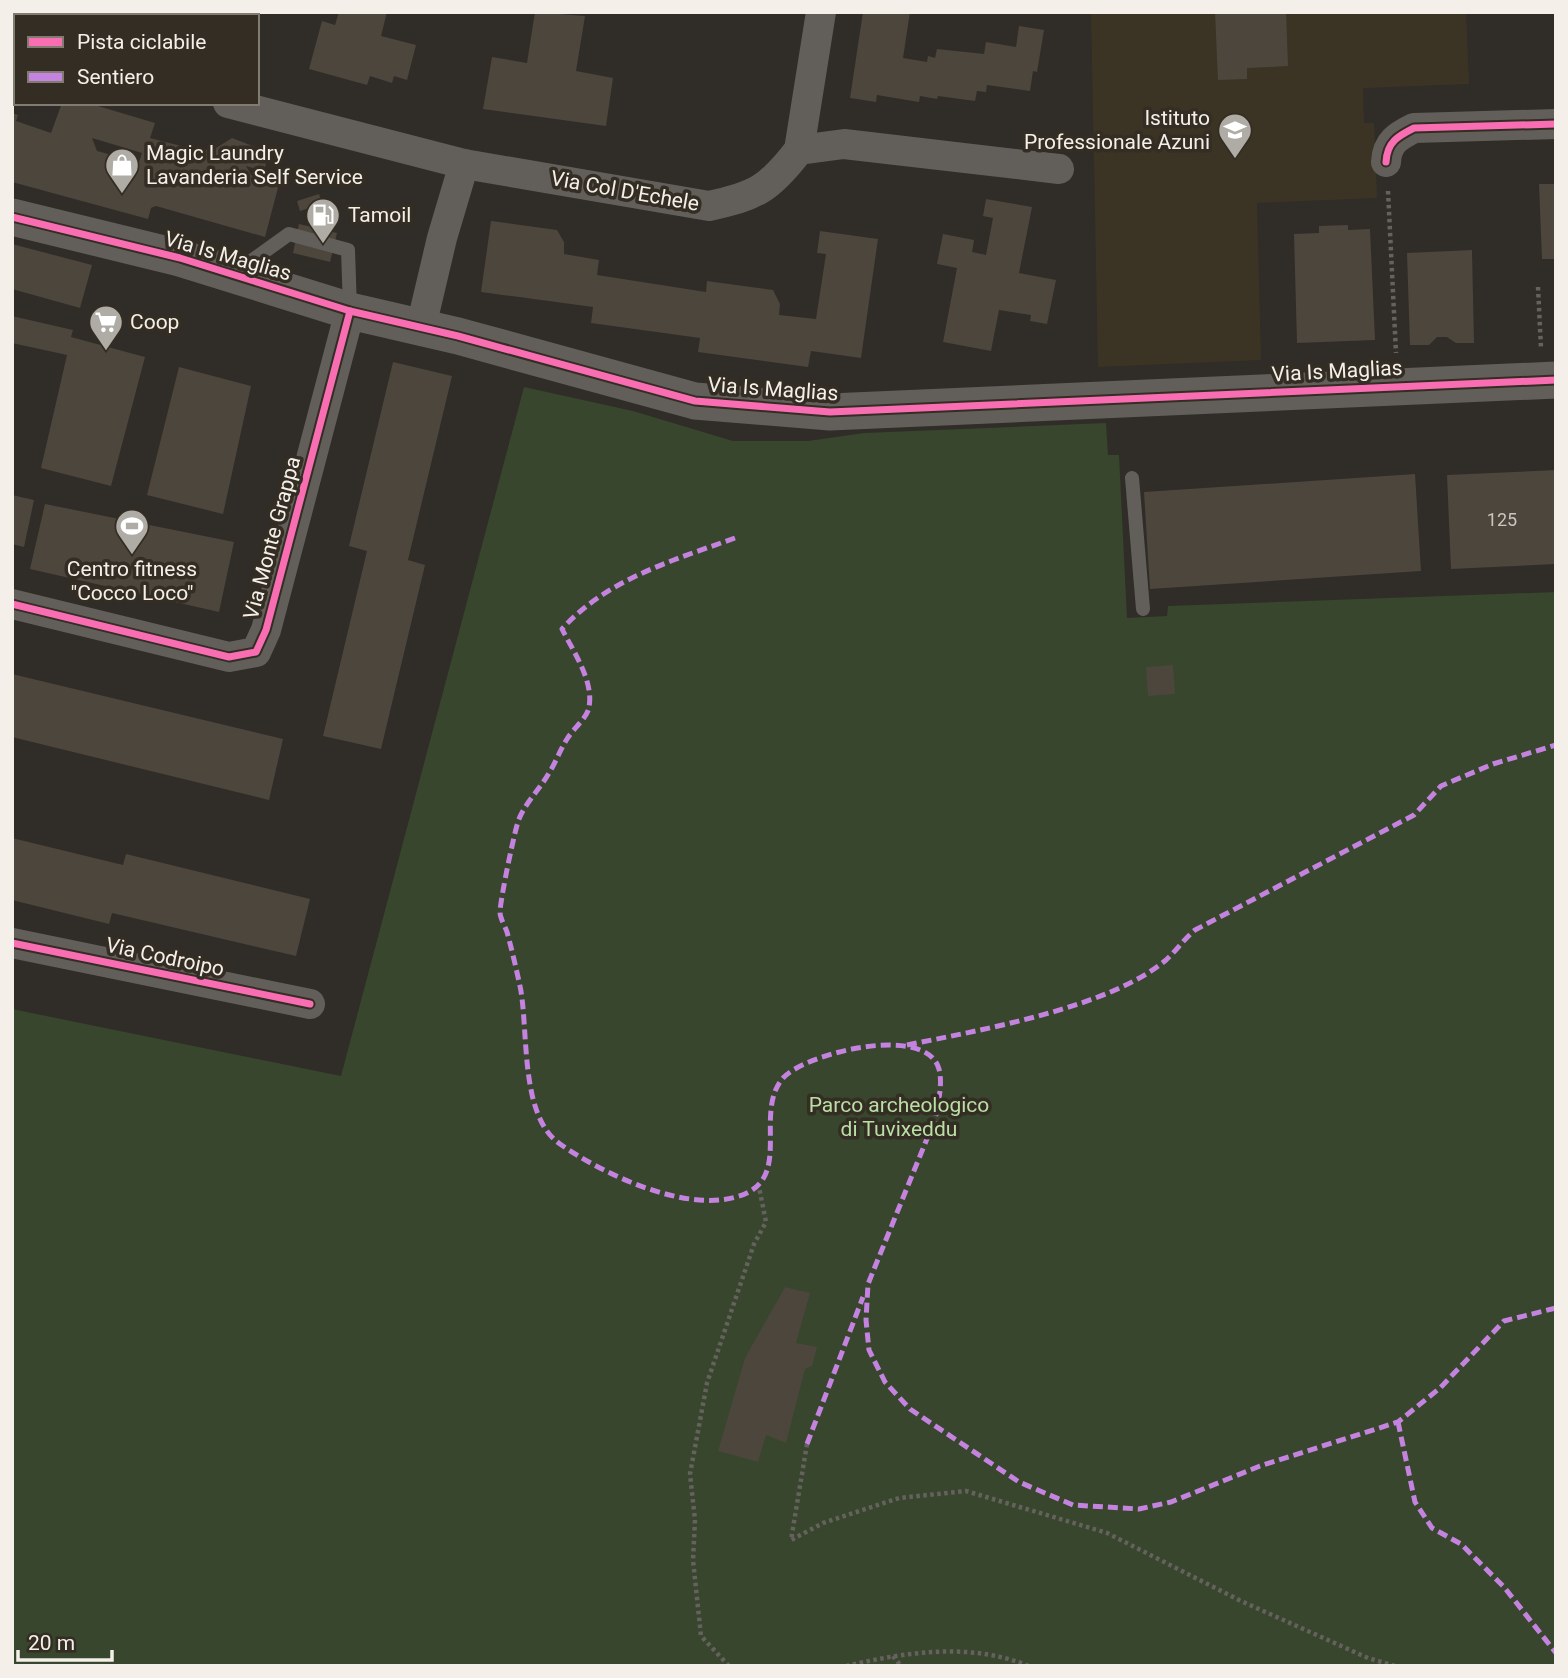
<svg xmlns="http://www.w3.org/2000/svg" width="1568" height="1678" font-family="Roboto,sans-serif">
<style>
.education{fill:#3b3424}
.green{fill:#37462d}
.building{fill:#4c463d;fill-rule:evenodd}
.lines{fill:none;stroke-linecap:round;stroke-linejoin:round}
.path{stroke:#65625d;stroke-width:4.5;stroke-dasharray:3.5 3.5;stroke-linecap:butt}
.service{stroke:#625f5a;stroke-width:14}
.minor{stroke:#625f5a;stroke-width:30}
.tertiary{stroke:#625f5a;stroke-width:37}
.quiet{stroke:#c483df;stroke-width:5;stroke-dasharray:10 5;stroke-linecap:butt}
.cycleway-casing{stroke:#342d23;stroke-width:11}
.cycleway{stroke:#f96db3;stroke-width:7}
.labels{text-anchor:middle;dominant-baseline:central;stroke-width:7;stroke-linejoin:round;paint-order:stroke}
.number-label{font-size:18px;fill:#cac6be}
.poi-label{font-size:21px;fill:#f4f0e9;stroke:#342d23;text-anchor:start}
.street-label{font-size:21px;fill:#f4f0e9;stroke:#342d23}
.park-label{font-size:21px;fill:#badfa5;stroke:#342d23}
</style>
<rect width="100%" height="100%" fill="#302c27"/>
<path class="education" d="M1091 12H1466L1469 84 1363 88 1364 123H1374L1377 198 1257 203 1261 360 1098 367Z"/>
<path class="green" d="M524 387 633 411 733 441H808L864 433 1106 423 1108 455H1119L1127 618 1167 616 1168 606 1556 592V1666H12V1009L341 1076Z"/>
<g class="building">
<path d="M109 12H162L161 16H108Z"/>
<path d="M339 12H387L381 36 416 45 407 80 394 76 392 83 370 76 367 85 309 69 322 21 335 25Z"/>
<path d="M535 12 585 16 576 71 613 78 606 126 483 109 492 57 527 63Z"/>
<path d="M863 12H910L903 58 927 62 928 56 935 58 937 49 984 54 986 42 1016 47 1019 26 1044 30 1037 72 1033 71 1030 91 987 85 986 92 977 91 975 101 938 96 937 99 920 96 919 102 877 95 876 102 850 98Z"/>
<path d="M1215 12H1286L1288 66 1247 68V79L1218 80Z"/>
<path d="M62 103H88L155 123 150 138 193 149 213 150 232 138 258 148 266 164 264 171 246 166 251 175 279 184 265 237 156 206 151 208 148 219 12 182V113L18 115 16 121 51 133ZM92 138 142 153 139 162 97 151Z"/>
<path d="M1539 184H1556V259H1542Z"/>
<path d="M319 194 322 204 300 211 297 201Z"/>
<path d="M986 199 1032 207 1019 273 1056 280 1047 324 1030 321 1031 315 999 310 991 351 943 342 957 268 937 264 943 234 974 240 972 252 986 255 993 218 983 216Z"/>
<path d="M491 221 557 230 564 242V254L599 260 597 275 706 292 707 281 773 290 780 304 779 315 816 319 826 254 817 253 820 231 878 239 861 358 811 351 808 367 698 352 700 338 591 323 593 307 481 292Z"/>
<path d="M299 224 337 233 330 262 293 253Z"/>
<path d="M1348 225V230L1370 229 1375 340 1297 343 1294 234 1319 233V226Z"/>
<path d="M12 244 92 265 80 308 12 289Z"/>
<path d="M1472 250 1474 343H1456L1447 337H1437L1429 345H1410L1407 253Z"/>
<path d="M12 316 73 330 71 337 145 357 111 486 41 468 67 355 12 343Z"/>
<path d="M393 362 452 376 408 560 425 565 381 749 323 736 367 551 349 546Z"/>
<path d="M179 367 251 386 223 514 147 495Z"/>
<path d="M1556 470V564L1451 569 1447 475Z"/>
<path d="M1415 474 1421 571 1150 589 1144 492Z"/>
<path d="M12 495 34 500 24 547 12 544Z"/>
<path d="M45 504 234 542 219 612 30 569Z"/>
<path d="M1173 665 1175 694 1148 696 1146 667Z"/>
<path d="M12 674 283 739 269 800 12 737Z"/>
<path d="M12 838 123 865 126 854 310 899 296 956 112 913 109 924 12 900Z"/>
<path d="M785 1287 810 1293 796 1343 817 1347 812 1366 805 1369 786 1443 766 1435 758 1462 718 1451 745 1358Z"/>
</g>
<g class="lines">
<g class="path">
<path d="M1388 191 1396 353"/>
<path d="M1538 287 1541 348"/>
<path d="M807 1444 791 1540 823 1523 899 1498 966 1491 1107 1533 1241 1601 1368 1658 1395 1666"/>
<path d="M893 1656 901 1666"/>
<path d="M729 1666 701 1636 693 1560 695 1520 690 1474 707 1383 754 1244 766 1222 759 1187"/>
<path d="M846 1666C906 1652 970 1642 1029 1666"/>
</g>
<g class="service">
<path d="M236 272 289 234 348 250 350 309"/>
<path d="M1132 478 1143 609"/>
</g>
<g class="minor">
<path d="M241 16 242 12"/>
<path d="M228 103 464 164 709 206C756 196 769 189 799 150L844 144 1059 169"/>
<path d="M799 150 821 12"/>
<path d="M1386 162C1387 142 1398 136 1414 128L1556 124"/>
<path d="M421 327 442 238 464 164"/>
<path d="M12 604 229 657 256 652 266 630 350 311"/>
<path d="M12 943 310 1004"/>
</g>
<path class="tertiary" d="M12 217 180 258 350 311 458 336 695 401 830 412 1556 380"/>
<g class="quiet">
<path d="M735 538C674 560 607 579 562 629 573 651 594 681 589 707 588 717 573 729 567 739 560 750 556 762 549 773 540 789 526 802 519 819 515 828 500 901 500 912 500 918 505 926 507 932 512 950 516 968 520 986 529 1029 519 1116 560 1144 603 1174 683 1212 736 1197 796 1181 752 1114 783 1078 806 1053 926 1023 939 1069 943 1084 938 1104 935 1119L868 1284 866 1320 869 1350 885 1382 910 1409 1019 1482 1073 1505 1139 1509 1171 1502 1260 1466 1398 1422 1440 1388 1504 1321 1556 1308"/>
<path d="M907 1045C980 1030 1109 1008 1166 960 1176 951 1184 939 1195 930L1414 815 1441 786 1493 764 1556 745"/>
<path d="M1398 1422 1415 1502 1432 1528 1461 1544 1504 1587 1556 1653"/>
<path d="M807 1444 863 1297"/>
</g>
<g class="cycleway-casing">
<g id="cycleway">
<path d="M1386 162C1387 142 1398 136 1414 128L1556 124"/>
<path d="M12 217 180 258 350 311 458 336 695 401 830 412 1556 380"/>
<path d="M12 604 229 657 256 652 266 630 350 311"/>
<path d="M12 943 310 1004"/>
</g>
</g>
<use href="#cycleway" class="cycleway"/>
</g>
<defs>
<g id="school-pin" transform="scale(1.75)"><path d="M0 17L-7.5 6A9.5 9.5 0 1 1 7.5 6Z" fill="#afaba5" stroke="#342d23"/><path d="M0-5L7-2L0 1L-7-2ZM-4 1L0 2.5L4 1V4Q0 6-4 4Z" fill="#fff"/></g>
<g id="shop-pin" transform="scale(1.75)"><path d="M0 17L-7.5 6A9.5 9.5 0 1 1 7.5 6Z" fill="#afaba5" stroke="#342d23"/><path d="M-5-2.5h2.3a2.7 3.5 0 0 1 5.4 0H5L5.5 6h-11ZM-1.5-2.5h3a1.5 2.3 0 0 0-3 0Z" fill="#fff"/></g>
<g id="fuel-pin" transform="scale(1.75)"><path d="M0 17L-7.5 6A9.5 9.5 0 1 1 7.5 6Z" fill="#afaba5" stroke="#342d23"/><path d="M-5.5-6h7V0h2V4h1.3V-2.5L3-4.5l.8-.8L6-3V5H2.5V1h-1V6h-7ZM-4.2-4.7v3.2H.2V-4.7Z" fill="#fff"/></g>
<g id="supermarket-pin" transform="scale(1.75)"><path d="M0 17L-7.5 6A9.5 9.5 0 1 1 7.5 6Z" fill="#afaba5" stroke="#342d23"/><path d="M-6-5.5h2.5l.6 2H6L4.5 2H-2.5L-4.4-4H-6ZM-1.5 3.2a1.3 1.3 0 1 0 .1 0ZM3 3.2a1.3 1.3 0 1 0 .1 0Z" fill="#fff"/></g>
<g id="stadium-pin" transform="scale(1.75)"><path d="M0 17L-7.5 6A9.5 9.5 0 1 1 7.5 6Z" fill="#afaba5" stroke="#342d23"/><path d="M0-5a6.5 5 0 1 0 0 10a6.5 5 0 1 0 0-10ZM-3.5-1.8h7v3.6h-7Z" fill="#fff"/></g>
</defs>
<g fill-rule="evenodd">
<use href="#school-pin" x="1235" y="130"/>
<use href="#shop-pin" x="122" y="165"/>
<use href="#fuel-pin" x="323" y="215"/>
<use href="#supermarket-pin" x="106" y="322"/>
<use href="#stadium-pin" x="132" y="526"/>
</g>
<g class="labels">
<g class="number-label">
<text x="1502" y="519">125</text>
</g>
<g class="poi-label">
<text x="1210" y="118" text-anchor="end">Istituto<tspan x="1210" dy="24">Professionale Azuni</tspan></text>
<text x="146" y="153">Magic Laundry<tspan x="146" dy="24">Lavanderia Self Service</tspan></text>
<text x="348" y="215">Tamoil</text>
<text x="130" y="322">Coop</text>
<text x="132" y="569" text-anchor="middle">Centro fitness<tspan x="132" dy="24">"Cocco Loco"</tspan></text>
</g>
<g class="street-label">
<text transform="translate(625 191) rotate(10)">Via Col D'Echele</text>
<text transform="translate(228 256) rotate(16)">Via Is Maglias</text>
<text transform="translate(1337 371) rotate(-3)">Via Is Maglias</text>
<text transform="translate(773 389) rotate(4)">Via Is Maglias</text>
<text transform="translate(272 538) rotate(-75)">Via Monte Grappa</text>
<text transform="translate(165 957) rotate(12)">Via Codroipo</text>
</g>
<g class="park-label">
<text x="899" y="1105">Parco archeologico<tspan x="899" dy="24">di Tuvixeddu</tspan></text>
</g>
</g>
<rect width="1568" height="1678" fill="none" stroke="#f4f0e9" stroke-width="28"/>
<rect x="14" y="14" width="245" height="91" fill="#342d23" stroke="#817b72" stroke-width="2"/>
<rect x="28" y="37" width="35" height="10" fill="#f96db3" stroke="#817b72" stroke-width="2"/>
<text x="77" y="49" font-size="21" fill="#f4f0e9">Pista ciclabile</text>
<rect x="28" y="72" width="35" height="10" fill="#c483df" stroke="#817b72" stroke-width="2"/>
<text x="77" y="84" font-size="21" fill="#f4f0e9">Sentiero</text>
<path d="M18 1650v10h94v-10" fill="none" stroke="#f4f0e9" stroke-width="3.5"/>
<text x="28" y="1650" font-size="21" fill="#f4f0e9" stroke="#342d23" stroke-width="5" paint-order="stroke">20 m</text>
</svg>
